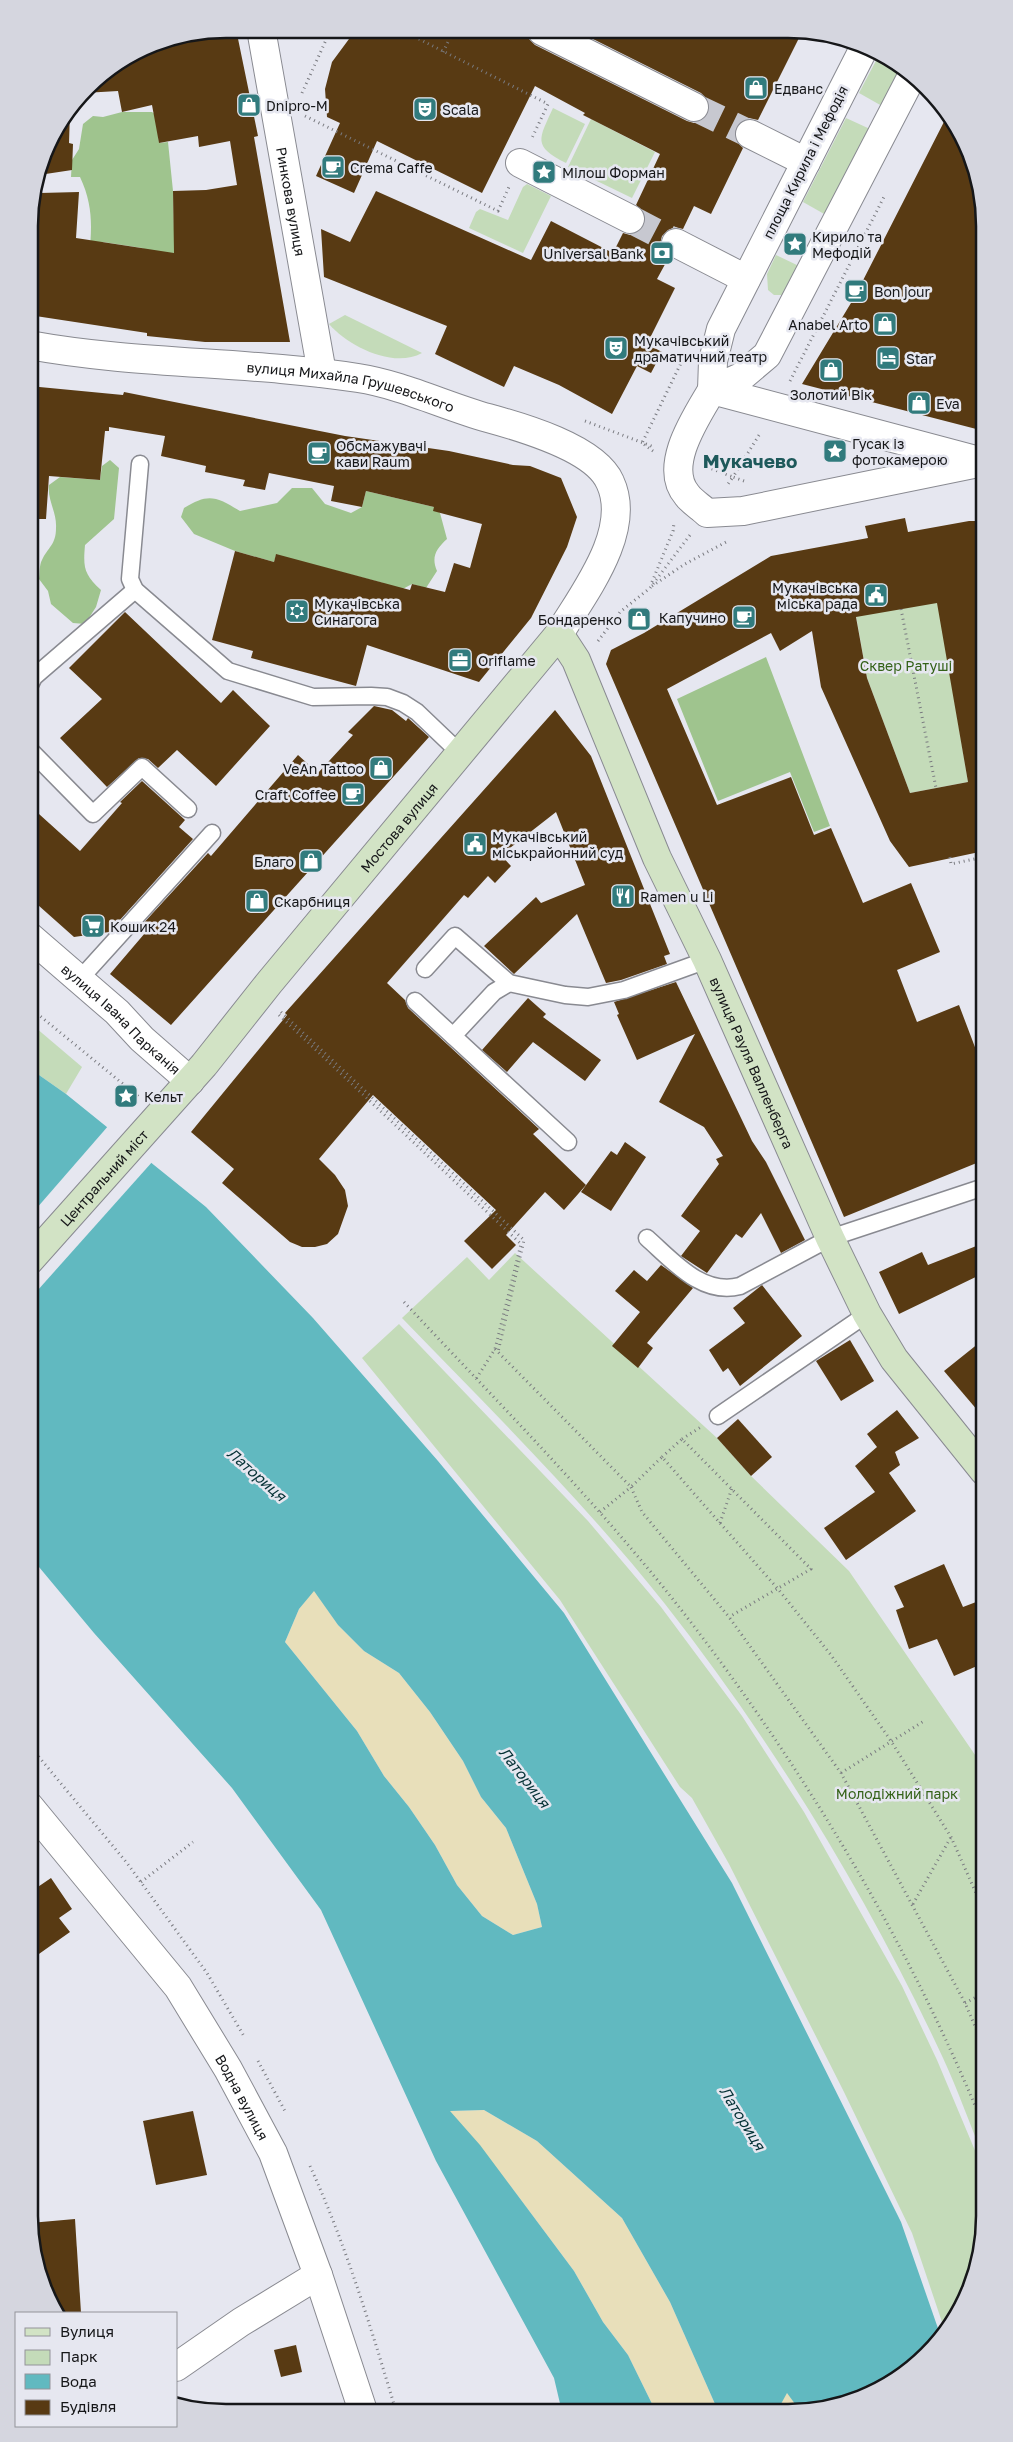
<svg xmlns="http://www.w3.org/2000/svg" width="1013" height="2442" font-family="'Golos Text',sans-serif">
<style>
.green{fill:#c4dbb9}
.forest{fill:#9fc48e}
.sand{fill:#e8dfba}
.water{fill:#61b9c0;fill-rule:evenodd}
.pier{fill:#e6e7f0}
.building{fill:#583a13;fill-rule:evenodd}
.lines{fill:none;stroke-linecap:round;stroke-linejoin:round}
.street-tunnel{stroke:#c7c8d0;stroke-width:28;stroke-dasharray:28 14;stroke-linecap:butt}
.lane-casing{stroke:#898a91;stroke-width:19}
.street-casing{stroke:#898a91;stroke-width:30}
.secondary-casing{stroke:#898a91;stroke-width:30}
.path{stroke:#7a7b80;stroke-width:3;stroke-dasharray:1 4;stroke-linecap:butt}
.lane{stroke:#fff;stroke-width:16}
.street{stroke:#fff;stroke-width:28}
.secondary{stroke:#d2e3c5;stroke-width:28}
.labels{text-anchor:middle;dominant-baseline:central;stroke-width:5;stroke-linejoin:round;paint-order:stroke}
.poi-label{font-size:14px;fill:#161719;stroke:#e6e7f0;text-anchor:start}
.street-label{font-size:14px;fill:#161719;stroke:#e6e7f0}
.park-label{font-size:14px;fill:#346218;stroke:#e6e7f0}
.water-label{font-size:15px;font-style:italic;fill:#043135;stroke:#e6e7f0}
.district-label{font-size:19px;font-weight:bold;fill:#1e595b;stroke:#e6e7f0}
.rim{fill:none;stroke:#161719;stroke-width:2.5}
</style>
<rect width="100%" height="100%" fill="#e6e7f0"/>
<g class="green">
<path d="M880 53 901 68 882 106 859 93Z"/>
<path d="M553 108 585 124 566 163C532 146 539 139 553 108Z"/>
<path d="M846 118 870 129 826 215 803 202Z"/>
<path d="M591 119 655 152 632 198 568 167Z"/>
<path d="M527 184 551 196 523 253 469 228 476 212 480 209 508 220 523 187Z"/>
<path d="M776 255 799 266 785 295H774L768 290 767 274Z"/>
<path d="M345 315 422 353C393 369 348 346 329 324Z"/>
<path d="M934 578 968 782 910 793 867 678 852 593Z"/>
<path d="M29 1022 82 1067 66 1094 29 1068Z"/>
<path d="M515 1253 717 1438 751 1476 849 1571 984 1768V2158C970 2125 958 2090 943 2058 868 1897 774 1743 665 1604 585 1503 492 1411 402 1318L467 1257 489 1280Z"/>
<path d="M399 1324 588 1521 661 1607 742 1716 804 1812 902 1986 937 2060 984 2172V2229L969 2292 945 2331 912 2233 844 2092 729 1864 692 1798 680 1787 560 1600 362 1358Z"/>
</g>
<g class="forest">
<path d="M122 112H152L156 115 159 143 168 142 173 191 175 266 142 248 103 242 97 280 87 279C90 240 97 213 80 177H71L72 160 79 149 83 124 93 116 103 117Z"/>
<path d="M110 460 119 468 114 519 85 545C83 568 84 574 101 590L96 607 85 624 73 623 51 604 48 591 39 579C40 574 39 565 42 560 48 547 56 545 56 528 57 512 47 500 49 485L60 477 100 480 102 466Z"/>
<path d="M292 488H312L325 504 351 513 362 507 366 491 434 507 440 513 447 539C436 549 431 557 437 571L426 588 412 584 399 591 388 588 383 583 276 555 274 562 235 551 194 534 181 517 184 508C208 493 216 496 240 511L277 503Z"/>
<path d="M766 657 830 826 814 832 790 772 718 801 677 699Z"/>
</g>
<g class="sand">
<path d="M314 1590 338 1625 364 1651 399 1673 430 1712 463 1761 481 1797 506 1828 537 1904 542 1927 513 1935 482 1916 457 1885 435 1845 409 1807 384 1776 357 1731 285 1642 299 1609Z"/>
<path d="M484 2110 537 2141 622 2218 670 2302 719 2413 656 2412 628 2355 603 2322 574 2271 512 2188 449 2111Z"/>
<path d="M787 2392 801 2412 776 2413Z"/>
</g>
<path class="water" d="M29 1068 66 1094 206 1207 313 1318 438 1461 564 1613 732 1883 901 2222 941 2337C921 2369 875 2395 839 2406 827 2410 813 2410 801 2412L787 2393 776 2413H719L670 2302 622 2218 537 2141 484 2110 450 2111 480 2145 574 2271 603 2322 628 2355 656 2412H562L554 2378 436 2161 321 1910 232 1788 94 1633 29 1555ZM314 1591 338 1625 364 1651 399 1673 430 1712 463 1761 481 1797 506 1828 537 1904 542 1927 513 1935 482 1916 457 1885 435 1845 409 1807 384 1776 357 1731 285 1642 299 1609Z"/>
<path class="pier" d="M109 1125 153 1161 29 1300V1217Z"/>
<g class="building">
<path d="M236 29 258 136 254 137 290 342H205L147 336V333L29 315V250L37 251 40 193 79 192 76 238 174 253 173 191 206 190 237 185 230 141 199 147 198 136 159 143 152 105 122 112 118 91 84 93 95 78 149 45Z"/>
<path d="M364 30 527 31 529 39 535 45 687 121 694 123 702 120 708 114 710 107 707 99 701 93 577 31 802 32 758 120 749 118 741 121 736 127 734 134 737 142 743 148 711 214 694 206 683 229 675 227 668 230 662 236 660 244 663 251 669 257 657 279 675 288 647 344 662 352 651 373 637 366 612 414 559 385 514 366 504 387 435 354 447 326 324 277 321 229 350 242 376 191 531 260 551 221 613 253 623 233 630 235 638 232 644 226 646 218 643 211 636 205 660 154 583 115 585 113 535 86 482 193 377 141 354 193 316 176 340 123 327 117 325 89 332 62 349 39Z"/>
<path d="M70 111 69 143 73 144 72 170 39 175 49 138Z"/>
<path d="M948 114 958 127 978 175 984 225V431L802 384 854 298Z"/>
<path d="M29 386 123 395 124 392 345 436 449 451 513 465 530 466 561 478 577 517 567 547 531 618 479 682 367 645 356 686 251 658 253 651 212 640 235 551 274 562 276 554 410 590 412 584 445 592 454 563 470 568 482 524 433 511 434 507 366 491 362 507 331 501 334 486 269 473 265 490 243 486 245 480 205 472 206 466 161 456 165 436 109 427V431H105L100 480 49 476 46 519H29Z"/>
<path d="M905 518 908 532 969 521H984V851L909 867 890 841 821 687 812 631 780 651 771 633 667 689 717 805 791 777 814 835 831 828 863 903 911 883 940 952 897 970 917 1022 959 1005 984 1071V1160L844 1217 606 664 611 650 644 633 771 556 868 538 865 526ZM937 603 968 782 910 793 867 678 856 617Z"/>
<path d="M125 612 221 703 233 690 270 726 216 786 177 750 158 768 148 759 139 758 107 787 60 738 102 699 69 668Z"/>
<path d="M374 706 392 710 406 721 408 718 429 737 171 1025 110 974 151 926 140 927 208 853 211 856 298 755 318 773 353 735 348 732Z"/>
<path d="M555 710 591 756 670 954 664 956 667 964 621 980 606 983 577 914 514 974 484 946 536 897 541 903 585 885 556 812 501 855 511 866 495 883 488 876 468 898 464 895 387 983 405 1000 408 1008 539 1129 533 1134 586 1185 564 1210 545 1192 506 1235 516 1245 492 1269 464 1241 496 1210 373 1095 319 1159 335 1175 345 1190 348 1206 338 1234 327 1244 315 1247H302L290 1242 222 1183 234 1169 191 1132 287 1015 285 1013Z"/>
<path d="M142 781 185 820 179 827 193 839 109 932 74 937 29 897V805L80 851 122 803 120 802Z"/>
<path d="M676 982 752 1141 766 1162 805 1240 781 1253 761 1213 742 1238 736 1234 707 1273 681 1256 700 1231 681 1216 719 1164 716 1159 723 1156 704 1127 659 1102 695 1034 637 1060 617 1015 619 1014 614 1002Z"/>
<path d="M528 998 546 1014 543 1017 601 1060 585 1081 533 1042 507 1072 482 1050Z"/>
<path d="M625 1142 646 1157 611 1211 581 1192 611 1151 617 1155Z"/>
<path d="M984 1243V1273L899 1314 879 1272 922 1252 928 1265Z"/>
<path d="M661 1265 693 1288 647 1343 653 1348 638 1368 612 1346 640 1312 615 1291 634 1270 647 1281Z"/>
<path d="M762 1285 802 1336 740 1386 728 1368 723 1372 709 1350 745 1323 733 1308Z"/>
<path d="M984 1339V1418L944 1371Z"/>
<path d="M850 1340 874 1381 841 1401 816 1361Z"/>
<path d="M897 1410 919 1438 895 1452 900 1465 889 1473 916 1511 846 1560 824 1528 875 1492 855 1466 877 1447 867 1434Z"/>
<path d="M738 1419 772 1457 751 1476 717 1438Z"/>
<path d="M944 1564 963 1607 984 1599V1663L954 1676 937 1639 909 1649 896 1610 904 1607 894 1586Z"/>
<path d="M51 1878 72 1909 59 1918 70 1932 29 1961V1893Z"/>
<path d="M193 2111 207 2175 156 2185 143 2121Z"/>
<path d="M75 2219 81 2313H54L35 2267 30 2223Z"/>
<path d="M296 2345 302 2372 281 2377 274 2350Z"/>
</g>
<g class="lines">
<g class="street-tunnel">
<path d="M694 107 750 134"/>
<path d="M630 219 676 243"/>
</g>
<g class="lane-casing">
<g id="lane">
<path d="M140 464 130 579 135 590 228 671 313 697 371 696 387 697 403 703 417 712 461 754"/>
<path d="M29 687 34 677 135 590"/>
<path d="M29 749 93 814 142 767 188 809"/>
<path d="M425 969 455 936 509 983 565 995 588 997 624 990 707 960"/>
<path d="M79 980 212 833"/>
<path d="M509 983 494 992 453 1036 568 1142"/>
<path d="M415 1001 453 1036"/>
<path d="M647 1238C673 1261 702 1296 740 1286L830 1238 984 1187"/>
<path d="M718 1416 867 1314"/>
</g>
</g>
<g class="street-casing">
<g id="street">
<path id="s1" d="M261 29 322 373"/>
<path d="M542 31 694 107"/>
<path d="M865 46 721 329 713 361 712 390 741 377 767 355 912 76"/>
<path d="M750 134 806 162"/>
<path d="M520 163 630 219"/>
<path d="M676 243 746 279"/>
<path id="s2" d="M29 345C138 365 249 361 358 378 403 385 445 406 488 418 521 427 595 448 610 482 633 531 583 594 559 634"/>
<path d="M712 390 983 462 743 511 707 513C701 507 692 502 687 495 662 466 697 416 712 390Z"/>
<path id="s3" d="M29 936 117 1012 142 1039 190 1081"/>
<path id="s4" d="M29 1806 178 1987 228 2069 273 2153 318 2275 241 2322 176 2367"/>
<path d="M318 2275 363 2411"/>
</g>
</g>
<g class="secondary-casing">
<g id="secondary">
<path id="s5" d="M29 1261 204 1065 269 983 559 634 576 660 657 858 707 960 830 1238 867 1314 894 1359 984 1471"/>
</g>
</g>
<g class="path">
<path d="M401 30 548 104 532 138"/>
<path d="M443 52 454 30"/>
<path d="M302 93 331 29"/>
<path d="M305 116 498 211 509 187"/>
<path d="M790 381 885 195"/>
<path d="M585 421 654 447"/>
<path d="M653 451 642 443 684 357"/>
<path d="M707 467 733 477 728 484"/>
<path d="M744 481 733 477 761 432"/>
<path d="M652 582 673 531 674 523"/>
<path d="M652 586 685 564 728 541"/>
<path d="M901 609 936 788"/>
<path d="M598 641 620 612 650 588 690 535"/>
<path d="M950 857 951 864 984 857"/>
<path d="M29 1007 139 1097"/>
<path d="M281 1012 524 1240 498 1352"/>
<path d="M279 1015 521 1244 495 1349 476 1379"/>
<path d="M404 1302C504 1409 608 1513 696 1629 813 1783 911 1949 984 2127"/>
<path d="M495 1349 631 1487 662 1457 778 1589 831 1655 891 1741 951 1837 984 1911"/>
<path d="M682 1439 701 1427"/>
<path d="M662 1457 682 1439 811 1569 729 1617"/>
<path d="M600 1512 631 1487 642 1512 729 1617 841 1773 965 2003 984 2047"/>
<path d="M720 1523 732 1488"/>
<path d="M29 1745 127 1863 207 1973 245 2038"/>
<path d="M841 1773 924 1721"/>
<path d="M141 1882 193 1842"/>
<path d="M913 1904 951 1837"/>
<path d="M965 2003 984 1993"/>
<path d="M258 2061 286 2113"/>
<path d="M310 2166C346 2245 371 2328 396 2411"/>
</g>
<use href="#lane" class="lane"/>
<use href="#street" class="street"/>
<use href="#secondary" class="secondary"/>
</g>
<defs>
<g id="shop-square" transform="scale(1.25)"><rect x="-9" y="-9" width="18" height="18" rx="4" fill="#317b7d" stroke="#e6e7f0"/><path d="M-5-2.5h2.3a2.7 3.5 0 0 1 5.4 0H5L5.5 6h-11ZM-1.5-2.5h3a1.5 2.3 0 0 0-3 0Z" fill="#fff"/></g>
<g id="theatre-square" transform="scale(1.25)"><rect x="-9" y="-9" width="18" height="18" rx="4" fill="#317b7d" stroke="#e6e7f0"/><path d="M-5-5.5Q0-4 5-5.5V0Q5 5 0 6Q-5 5-5 0ZM-3.3-2.5H-1v1.5H-3.3ZM1-2.5H3.3v1.5H1ZM-2.8 1Q0 5.5 2.8 1Z" fill="#fff"/></g>
<g id="cafe-square" transform="scale(1.25)"><rect x="-9" y="-9" width="18" height="18" rx="4" fill="#317b7d" stroke="#e6e7f0"/><path d="M-5.5-4.5H6V0H3Q3 3.5 0 3.5H-2.5Q-5.5 3.5-5.5 0ZM3-3.2v2h1.7v-2ZM-6 4.5H4V6H-6Z" fill="#fff"/></g>
<g id="sight-square" transform="scale(1.25)"><rect x="-9" y="-9" width="18" height="18" rx="4" fill="#317b7d" stroke="#e6e7f0"/><path d="M0-6L1.8-2.2L6-1.7L2.9 1.2L3.7 5.4L0 3.3L-3.7 5.4L-2.9 1.2L-6-1.7L-1.8-2.2Z" fill="#fff"/></g>
<g id="bank-square" transform="scale(1.25)"><rect x="-9" y="-9" width="18" height="18" rx="4" fill="#317b7d" stroke="#e6e7f0"/><path d="M-6-4H6V4H-6ZM0-2.3a2.3 2.3 0 1 0 0 4.6a2.3 2.3 0 1 0 0-4.6Z" fill="#fff"/></g>
<g id="hotel-square" transform="scale(1.25)"><rect x="-9" y="-9" width="18" height="18" rx="4" fill="#317b7d" stroke="#e6e7f0"/><path d="M-6-4.5h1.5V1H6V5H4.5V3h-9V5H-6ZM-4 0a1.8 1.8 0 1 1 3.6 0ZM.5 0V-2.5h3Q6-2.5 6 0Z" fill="#fff"/></g>
<g id="civic-square" transform="scale(1.25)"><rect x="-9" y="-9" width="18" height="18" rx="4" fill="#317b7d" stroke="#e6e7f0"/><path d="M-.6-6.5H3V-4.5H.6V-3L4-1V1h2V6H-6V1h2V-1L-.6-3ZM-1.2 2.5V6h2.4V2.5Z" fill="#fff"/></g>
<g id="synagogue-square" transform="scale(1.25)"><rect x="-9" y="-9" width="18" height="18" rx="4" fill="#317b7d" stroke="#e6e7f0"/><path d="M0-6.5L5.6 3.2H-5.6ZM0 6.5L5.6-3.2H-5.6Z" fill="#fff"/></g>
<g id="office-square" transform="scale(1.25)"><rect x="-9" y="-9" width="18" height="18" rx="4" fill="#317b7d" stroke="#e6e7f0"/><path d="M-6-3h4V-5.5h4V-3h4V5H-6ZM-1-4.5V-3h2v-1.5ZM-6 0V1H6V0Z" fill="#fff"/></g>
<g id="restaurant-square" transform="scale(1.25)"><rect x="-9" y="-9" width="18" height="18" rx="4" fill="#317b7d" stroke="#e6e7f0"/><path d="M-5-6h1v4h1v-4h1v4h1v-4h1v5L-1.5 .5V6h-2V.5L-5-1ZM5-6V6H3V1.5H1.5Q1.5-4 5-6Z" fill="#fff"/></g>
<g id="supermarket-square" transform="scale(1.25)"><rect x="-9" y="-9" width="18" height="18" rx="4" fill="#317b7d" stroke="#e6e7f0"/><path d="M-6-5.5h2.5l.6 2H6L4.5 2H-2.5L-4.4-4H-6ZM-1.5 3.2a1.3 1.3 0 1 0 .1 0ZM3 3.2a1.3 1.3 0 1 0 .1 0Z" fill="#fff"/></g>
</defs>
<g fill-rule="evenodd">
<use href="#shop-square" x="756" y="88"/>
<use href="#shop-square" x="249" y="105"/>
<use href="#theatre-square" x="425" y="109"/>
<use href="#cafe-square" x="333" y="167"/>
<use href="#sight-square" x="544" y="172"/>
<use href="#sight-square" x="795" y="244"/>
<use href="#bank-square" x="662" y="253"/>
<use href="#cafe-square" x="856" y="291"/>
<use href="#shop-square" x="885" y="324"/>
<use href="#theatre-square" x="616" y="348"/>
<use href="#hotel-square" x="888" y="358"/>
<use href="#shop-square" x="831" y="370"/>
<use href="#shop-square" x="919" y="403"/>
<use href="#sight-square" x="835" y="451"/>
<use href="#cafe-square" x="319" y="453"/>
<use href="#civic-square" x="876" y="595"/>
<use href="#synagogue-square" x="297" y="611"/>
<use href="#cafe-square" x="744" y="617"/>
<use href="#shop-square" x="639" y="619"/>
<use href="#office-square" x="460" y="660"/>
<use href="#shop-square" x="381" y="768"/>
<use href="#cafe-square" x="353" y="794"/>
<use href="#civic-square" x="475" y="844"/>
<use href="#shop-square" x="311" y="861"/>
<use href="#restaurant-square" x="623" y="896"/>
<use href="#shop-square" x="257" y="901"/>
<use href="#supermarket-square" x="93" y="926"/>
<use href="#sight-square" x="126" y="1096"/>
</g>
<g class="labels">
<g class="poi-label">
<text x="774" y="88">Едванс</text>
<text x="266" y="105">Dnipro-M</text>
<text x="442" y="109">Scala</text>
<text x="350" y="167">Crema Caffe</text>
<text x="562" y="172">Мілош Форман</text>
<text x="812" y="236">Кирило та<tspan x="812" dy="16">Мефодій</tspan></text>
<text x="644" y="253" text-anchor="end">Universal Bank</text>
<text x="874" y="291">Bon jour</text>
<text x="868" y="324" text-anchor="end">Anabel Arto</text>
<text x="634" y="340">Мукачівський<tspan x="634" dy="16">драматичний театр</tspan></text>
<text x="906" y="358">Star</text>
<text x="831" y="394" text-anchor="middle">Золотий Вік</text>
<text x="936" y="403">Eva</text>
<text x="852" y="443">Гусак із<tspan x="852" dy="16">фотокамерою</tspan></text>
<text x="336" y="445">Обсмажувачі<tspan x="336" dy="16">кави Raum</tspan></text>
<text x="858" y="587" text-anchor="end">Мукачівська<tspan x="858" dy="16">міська рада</tspan></text>
<text x="314" y="603">Мукачівська<tspan x="314" dy="16">Синагога</tspan></text>
<text x="726" y="617" text-anchor="end">Капучино</text>
<text x="622" y="619" text-anchor="end">Бондаренко</text>
<text x="478" y="660">Oriflame</text>
<text x="364" y="768" text-anchor="end">VeAn Tattoo</text>
<text x="336" y="794" text-anchor="end">Craft Coffee</text>
<text x="492" y="836">Мукачівський<tspan x="492" dy="16">міськрайонний суд</tspan></text>
<text x="294" y="861" text-anchor="end">Благо</text>
<text x="640" y="896">Ramen u Li</text>
<text x="274" y="901">Скарбниця</text>
<text x="110" y="926">Кошик 24</text>
<text x="144" y="1096">Кельт</text>
</g>
<g class="street-label">
<text transform="translate(805 162) rotate(-63)">площа Кирила і Мефодія</text>
<text stroke="none"><textPath href="#s1" startOffset="175">Ринкова вулиця</textPath></text>
<text stroke="none"><textPath href="#s2" startOffset="325">вулиця Михайла Грушевського</textPath></text>
<text stroke="none"><textPath href="#s5" startOffset="570">Мостова вулиця</textPath></text>
<text stroke="none"><textPath href="#s3" startOffset="124">вулиця Івана Парканія</textPath></text>
<text stroke="none"><textPath href="#s5" startOffset="1292">вулиця Рауля Валленберга</textPath></text>
<text stroke="none"><textPath href="#s5" startOffset="112">Центральний міст</textPath></text>
<text stroke="none"><textPath href="#s4" startOffset="362">Водна вулиця</textPath></text>
</g>
<g class="park-label">
<text x="906" y="665">Сквер Ратуші</text>
<text x="897" y="1793">Молодіжний парк</text>
</g>
<g class="water-label">
<text transform="translate(257 1474) rotate(41)">Латориця</text>
<text transform="translate(525 1777) rotate(52)">Латориця</text>
<text transform="translate(743 2118) rotate(58)">Латориця</text>
</g>
<g class="district-label">
<text x="750" y="460">Мукачево</text>
</g>
</g>
<path d="M0 0H1013V2442H0ZM226 38H788A188 188 0 0 1 976 226V2216A188 188 0 0 1 788 2404H226A188 188 0 0 1 38 2216V226A188 188 0 0 1 226 38Z" fill="#d5d6df" fill-rule="evenodd"/>
<path class="rim" d="M226 38H788A188 188 0 0 1 976 226V2216A188 188 0 0 1 788 2404H226A188 188 0 0 1 38 2216V226A188 188 0 0 1 226 38Z"/>
<rect x="15" y="2312" width="162" height="115" fill="#e6e7f0" stroke="#93949a"/>
<rect x="25" y="2328" width="25" height="8" fill="#d2e3c5" stroke="#93949a"/>
<text x="60" y="2337" font-size="15" fill="#161719">Вулиця</text>
<rect x="25" y="2350" width="25" height="15" fill="#c4dbb9" stroke="#93949a"/>
<text x="60" y="2362" font-size="15" fill="#161719">Парк</text>
<rect x="25" y="2374" width="25" height="15" fill="#61b9c0" stroke="#93949a"/>
<text x="60" y="2387" font-size="15" fill="#161719">Вода</text>
<rect x="25" y="2400" width="25" height="15" fill="#583a13" stroke="#93949a"/>
<text x="60" y="2412" font-size="15" fill="#161719">Будівля</text>
</svg>
